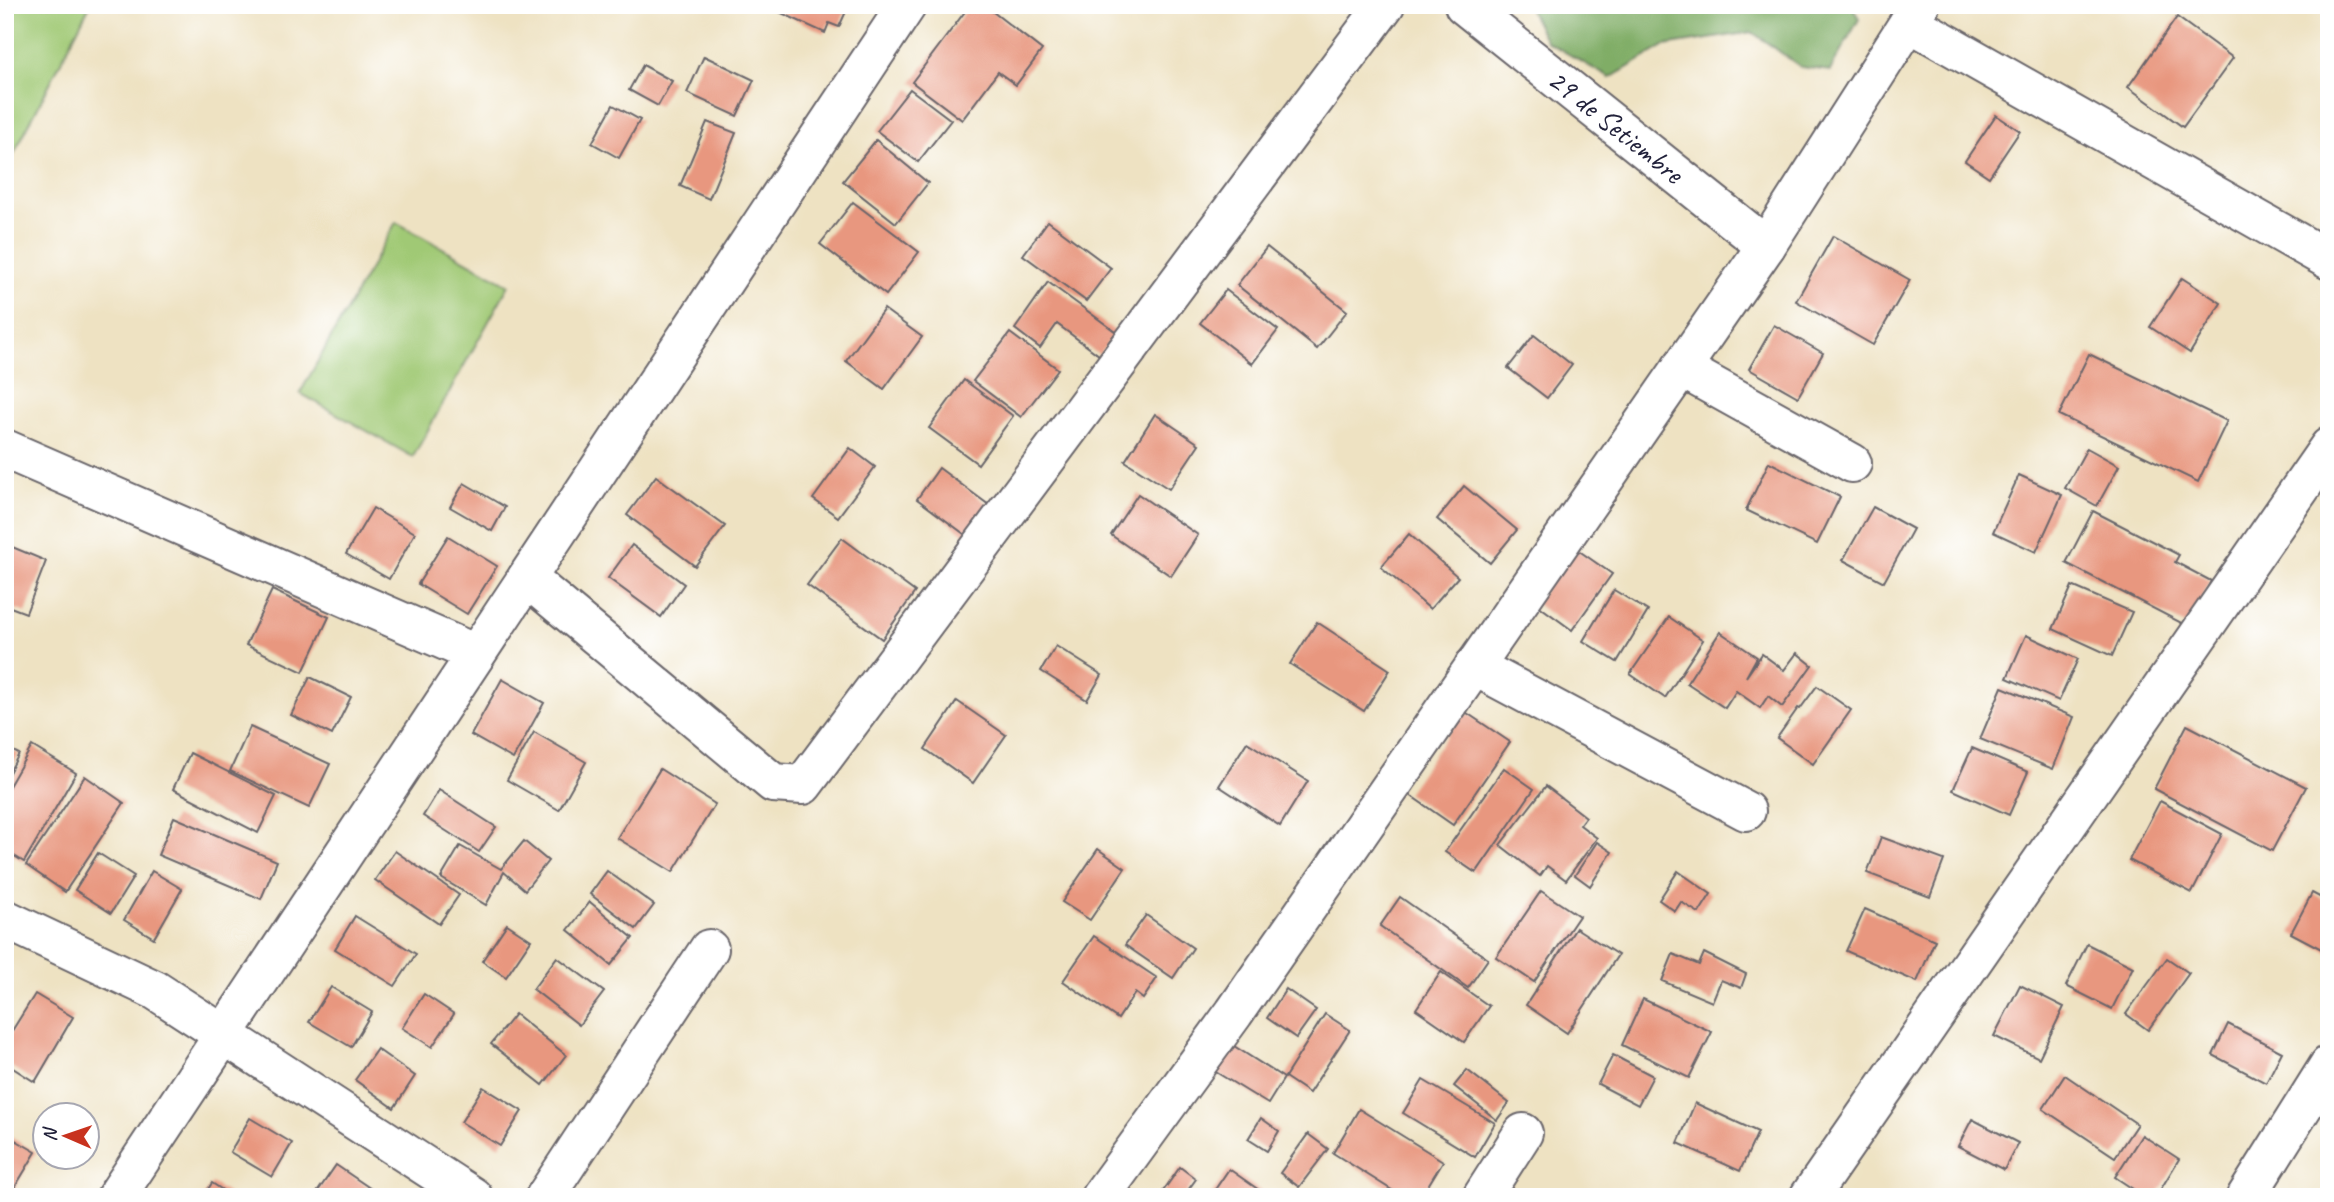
<svg xmlns="http://www.w3.org/2000/svg" width="2334" height="1202" font-family="Caveat,sans-serif">
<style>
.green{fill:#a0c975;stroke:#617658;stroke-width:2}
.forest{fill:#80ad66;stroke:#516850;stroke-width:2}
.building{fill:#e8977f}
.lines{fill:none;stroke-linecap:round;stroke-linejoin:round}
.minor-casing{stroke:#69656a;stroke-width:42}
.minor{stroke:#fff;stroke-width:38}
.labels{text-anchor:middle;dominant-baseline:central;stroke-width:7;stroke-linejoin:round;paint-order:stroke}
.street-label{font-size:30px;fill:#22223b;stroke:#fff}
</style>
<rect width="100%" height="100%" fill="#fff"/>
<filter id="ink" filterUnits="userSpaceOnUse"><feTurbulence type="fractalNoise" baseFrequency=".0143" numOctaves="2"/><feDisplacementMap in="SourceGraphic" scale="14" xChannelSelector="R" yChannelSelector="G"/><feConvolveMatrix kernelMatrix="1 2 1 2 8 2 1 2 1" color-interpolation-filters="sRGB"/></filter>
<filter id="wash" filterUnits="userSpaceOnUse"><feTurbulence type="fractalNoise" baseFrequency=".00686" numOctaves="4" result="noise"/><feDisplacementMap in="SourceGraphic" scale="28" xChannelSelector="R" yChannelSelector="G"/><feGaussianBlur stdDeviation="1.57" result="paint"/><feColorMatrix in="noise" values="0 0 0 0 0 0 0 0 0 0 0 0 0 0 0 0 0 1.4 0 .05"/><feComposite in="paint" operator="in"/></filter>
<g filter="url(#wash)">
<rect width="100%" height="100%" fill="#eee2c2"/>
<g class="green">
<path d="M5 5H90L5 171Z"/>
<path d="M396 222 509 285 413 457 300 393Z"/>
</g>
<path class="forest" d="M1527 5H1852L1859 19 1830 71 1801 67 1752 32 1664 46 1610 78 1546 41Z"/>
<g id="blocks">
<g class="building">
<path d="M764 5H849L839 27 829 23 825 33Z"/>
<path d="M970 5H984L1042 50 1016 85 998 72 962 120 912 82Z"/>
<path d="M2177 17 2233 58 2183 127 2128 87Z"/>
<path d="M704 56 754 80 737 116 687 93Z"/>
<path d="M643 65 672 81 658 106 629 90Z"/>
<path d="M910 89 951 120 918 162 877 131Z"/>
<path d="M613 105 640 120 619 158 592 143Z"/>
<path d="M1996 115 2020 131 1989 177 1965 161Z"/>
<path d="M707 122 736 133 709 199 680 186Z"/>
<path d="M876 140 928 183 896 223 843 181Z"/>
<path d="M853 202 919 252 886 295 820 244Z"/>
<path d="M1048 221 1111 268 1086 301 1023 255Z"/>
<path d="M1833 236 1910 280 1873 345 1796 301Z"/>
<path d="M1267 247 1347 311 1317 349 1237 285Z"/>
<path d="M2182 278 2221 303 2190 353 2150 327Z"/>
<path d="M1048 282 1116 332 1099 355 1057 324 1040 348 1015 329Z"/>
<path d="M1226 290 1278 330 1252 364 1200 323Z"/>
<path d="M884 309 922 337 884 389 846 361Z"/>
<path d="M1774 325 1823 353 1798 397 1749 369Z"/>
<path d="M1010 333 1058 369 1021 417 973 381Z"/>
<path d="M1534 335 1572 365 1547 398 1508 368Z"/>
<path d="M2089 354 2227 421 2198 482 2059 415Z"/>
<path d="M964 380 1013 416 978 464 929 428Z"/>
<path d="M1155 414 1199 444 1169 489 1125 461Z"/>
<path d="M850 448 875 467 838 517 813 499Z"/>
<path d="M2087 448 2119 466 2097 506 2065 488Z"/>
<path d="M1769 462 1840 497 1817 544 1746 510Z"/>
<path d="M939 468 993 508 971 539 917 499Z"/>
<path d="M2019 475 2062 495 2036 552 1993 532Z"/>
<path d="M656 476 725 526 695 566 627 515Z"/>
<path d="M464 483 505 507 492 531 450 507Z"/>
<path d="M1464 486 1517 530 1490 563 1437 519Z"/>
<path d="M1138 494 1198 535 1171 576 1111 535Z"/>
<path d="M1873 507 1913 529 1884 582 1843 560Z"/>
<path d="M373 508 415 533 389 579 346 554Z"/>
<path d="M2093 511 2179 555 2175 562 2211 581 2187 626 2066 563Z"/>
<path d="M1409 534 1458 577 1430 609 1381 567Z"/>
<path d="M448 536 497 566 467 614 418 584Z"/>
<path d="M842 538 915 592 882 639 807 585Z"/>
<path d="M5 544 46 561 26 613 5 605Z"/>
<path d="M632 545 684 584 661 617 608 578Z"/>
<path d="M1575 548 1612 574 1572 630 1535 603Z"/>
<path d="M2072 586 2132 612 2112 656 2053 629Z"/>
<path d="M272 590 329 617 303 672 246 645Z"/>
<path d="M1614 590 1648 611 1617 662 1583 641Z"/>
<path d="M1669 617 1703 640 1665 698 1630 674Z"/>
<path d="M1317 622 1390 670 1364 711 1290 664Z"/>
<path d="M1720 632 1757 657 1746 677 1762 654 1784 670 1797 653 1812 665 1782 707 1768 696 1760 708 1736 691 1725 708 1687 683Z"/>
<path d="M2026 635 2078 659 2059 701 2007 678Z"/>
<path d="M1056 646 1102 675 1087 700 1041 671Z"/>
<path d="M310 677 351 697 332 735 291 715Z"/>
<path d="M502 679 544 703 513 759 471 735Z"/>
<path d="M1817 686 1851 710 1813 764 1777 738 1798 708 1800 709Z"/>
<path d="M2002 687 2074 717 2053 769 1980 739Z"/>
<path d="M957 701 1006 735 973 783 925 749Z"/>
<path d="M1464 711 1510 742 1453 825 1407 793Z"/>
<path d="M2187 725 2306 787 2272 851 2154 789Z"/>
<path d="M250 727 330 764 309 808 230 771Z"/>
<path d="M534 732 586 762 559 810 507 780Z"/>
<path d="M1247 742 1308 781 1280 826 1219 786Z"/>
<path d="M32 746 76 773 24 862 5 850V793Z"/>
<path d="M5 747 19 754 5 780Z"/>
<path d="M1972 748 2028 772 2009 815 1953 790Z"/>
<path d="M190 753 276 796 258 833 173 789Z"/>
<path d="M1504 768 1534 789 1476 873 1445 852Z"/>
<path d="M660 769 715 804 673 872 617 838Z"/>
<path d="M85 776 124 803 65 892 26 865Z"/>
<path d="M1546 786 1586 817 1580 825 1597 838 1566 880 1547 866 1540 876 1500 845Z"/>
<path d="M439 790 496 827 479 852 423 816Z"/>
<path d="M2160 801 2222 834 2192 893 2129 860Z"/>
<path d="M174 817 277 861 261 899 158 855Z"/>
<path d="M1881 837 1944 860 1930 897 1867 873Z"/>
<path d="M524 841 548 861 525 890 504 872 486 905 441 878 460 846 501 869Z"/>
<path d="M1597 842 1612 852 1590 886 1575 875Z"/>
<path d="M1098 849 1125 868 1090 920 1062 902Z"/>
<path d="M395 851 459 895 439 924 375 880Z"/>
<path d="M98 853 134 876 111 913 75 890Z"/>
<path d="M152 871 182 889 154 938 124 920Z"/>
<path d="M607 871 654 905 636 929 590 894Z"/>
<path d="M1678 871 1711 894 1699 913 1681 902 1675 911 1659 900Z"/>
<path d="M1541 891 1579 916 1534 982 1496 957Z"/>
<path d="M2312 893 2329 902V953L2291 933Z"/>
<path d="M1400 897 1488 959 1468 988 1380 926Z"/>
<path d="M590 902 633 938 611 965 568 930Z"/>
<path d="M1865 909 1935 940 1917 982 1846 951Z"/>
<path d="M1146 915 1193 948 1173 978 1125 945Z"/>
<path d="M355 916 416 954 395 986 335 949Z"/>
<path d="M507 924 531 940 506 977 482 961Z"/>
<path d="M1576 928 1618 955 1567 1033 1526 1005Z"/>
<path d="M1094 936 1157 978 1143 999 1135 993 1118 1019 1063 981Z"/>
<path d="M2087 944 2133 967 2112 1009 2066 986Z"/>
<path d="M1704 953 1746 974 1741 988 1721 980 1712 1002 1662 981 1673 954 1699 965Z"/>
<path d="M557 957 604 992 579 1025 533 989Z"/>
<path d="M2167 958 2189 973 2148 1030 2126 1014Z"/>
<path d="M1441 972 1489 1006 1464 1042 1416 1009Z"/>
<path d="M2020 985 2064 1007 2039 1058 1994 1036Z"/>
<path d="M331 987 372 1012 351 1047 309 1022Z"/>
<path d="M1286 989 1316 1010 1296 1038 1267 1018Z"/>
<path d="M35 994 73 1017 35 1082 5 1063V1042Z"/>
<path d="M424 994 454 1014 432 1047 402 1028Z"/>
<path d="M1643 999 1712 1032 1689 1078 1622 1045Z"/>
<path d="M515 1014 566 1055 543 1085 491 1044Z"/>
<path d="M1325 1014 1350 1030 1309 1093 1285 1077Z"/>
<path d="M2228 1024 2282 1052 2266 1083 2213 1055Z"/>
<path d="M1223 1039 1284 1078 1268 1104 1206 1066Z"/>
<path d="M377 1049 415 1076 394 1108 355 1080Z"/>
<path d="M1613 1055 1653 1076 1638 1105 1598 1084Z"/>
<path d="M1467 1070 1509 1103 1497 1120 1454 1086Z"/>
<path d="M2065 1075 2137 1124 2115 1157 2043 1109Z"/>
<path d="M1423 1080 1495 1123 1475 1157 1403 1113Z"/>
<path d="M483 1087 522 1111 500 1146 461 1122Z"/>
<path d="M1695 1103 1758 1132 1740 1171 1678 1143Z"/>
<path d="M1359 1109 1443 1161 1421 1197H1403L1333 1153Z"/>
<path d="M250 1118 292 1143 272 1177 230 1152Z"/>
<path d="M1261 1118 1279 1131 1267 1151 1248 1139Z"/>
<path d="M1972 1119 2018 1143 2004 1170 1958 1146Z"/>
<path d="M5 1134 36 1152 9 1197H5Z"/>
<path d="M1308 1134 1328 1149 1299 1187 1280 1173Z"/>
<path d="M2142 1135 2179 1159 2156 1197H2145L2115 1177Z"/>
<path d="M336 1165 383 1197H314Z"/>
<path d="M1180 1167 1196 1179 1183 1197H1159Z"/>
<path d="M1229 1169 1269 1197H1210Z"/>
<path d="M212 1183 233 1197H203Z"/>
</g>
</g>
</g>
<g filter="url(#ink)">
<use href="#blocks" fill-opacity="0" stroke="#69656a" stroke-width="2"/>
<g class="lines">
<g class="minor-casing">
<g id="minor">
<path id="s1" d="M1464 5 1766 246"/>
<path d="M1909 22 2329 260"/>
<path d="M1681 368 1852 463"/>
<path d="M5 449 476 654"/>
<path d="M527 578 773 783 803 785 1385 5"/>
<path d="M1474 666 1746 811"/>
<path d="M5 919 155 990 473 1197"/>
<path d="M116 1197 907 5"/>
<path d="M545 1197 709 949"/>
<path d="M1100 1197 1234 1013 1766 246 1920 5"/>
<path d="M1482 1197 1523 1133"/>
<path d="M1809 1197 2329 447"/>
<path d="M2246 1197 2329 1065"/>
</g>
</g>
<use href="#minor" class="minor"/>
</g>
</g>
<g class="labels">
<g class="street-label">
<text stroke="none"><textPath href="#s1" startOffset="194">29 de Setiembre</textPath></text>
</g>
</g>
<rect width="2334" height="1202" fill="none" stroke="#fff" stroke-width="28"/>
<g transform="translate(66 1136) rotate(272)"><circle r="33" fill="#ffffff" stroke="#a7a7b1" stroke-width="2"/>
<path d="M0-5L12 26L0 18L-12 26Z" fill="#c8321e"/>
<text y="-10" font-size="19" font-weight="bold" text-anchor="middle" fill="#22223b">N</text>
</g>
</svg>
